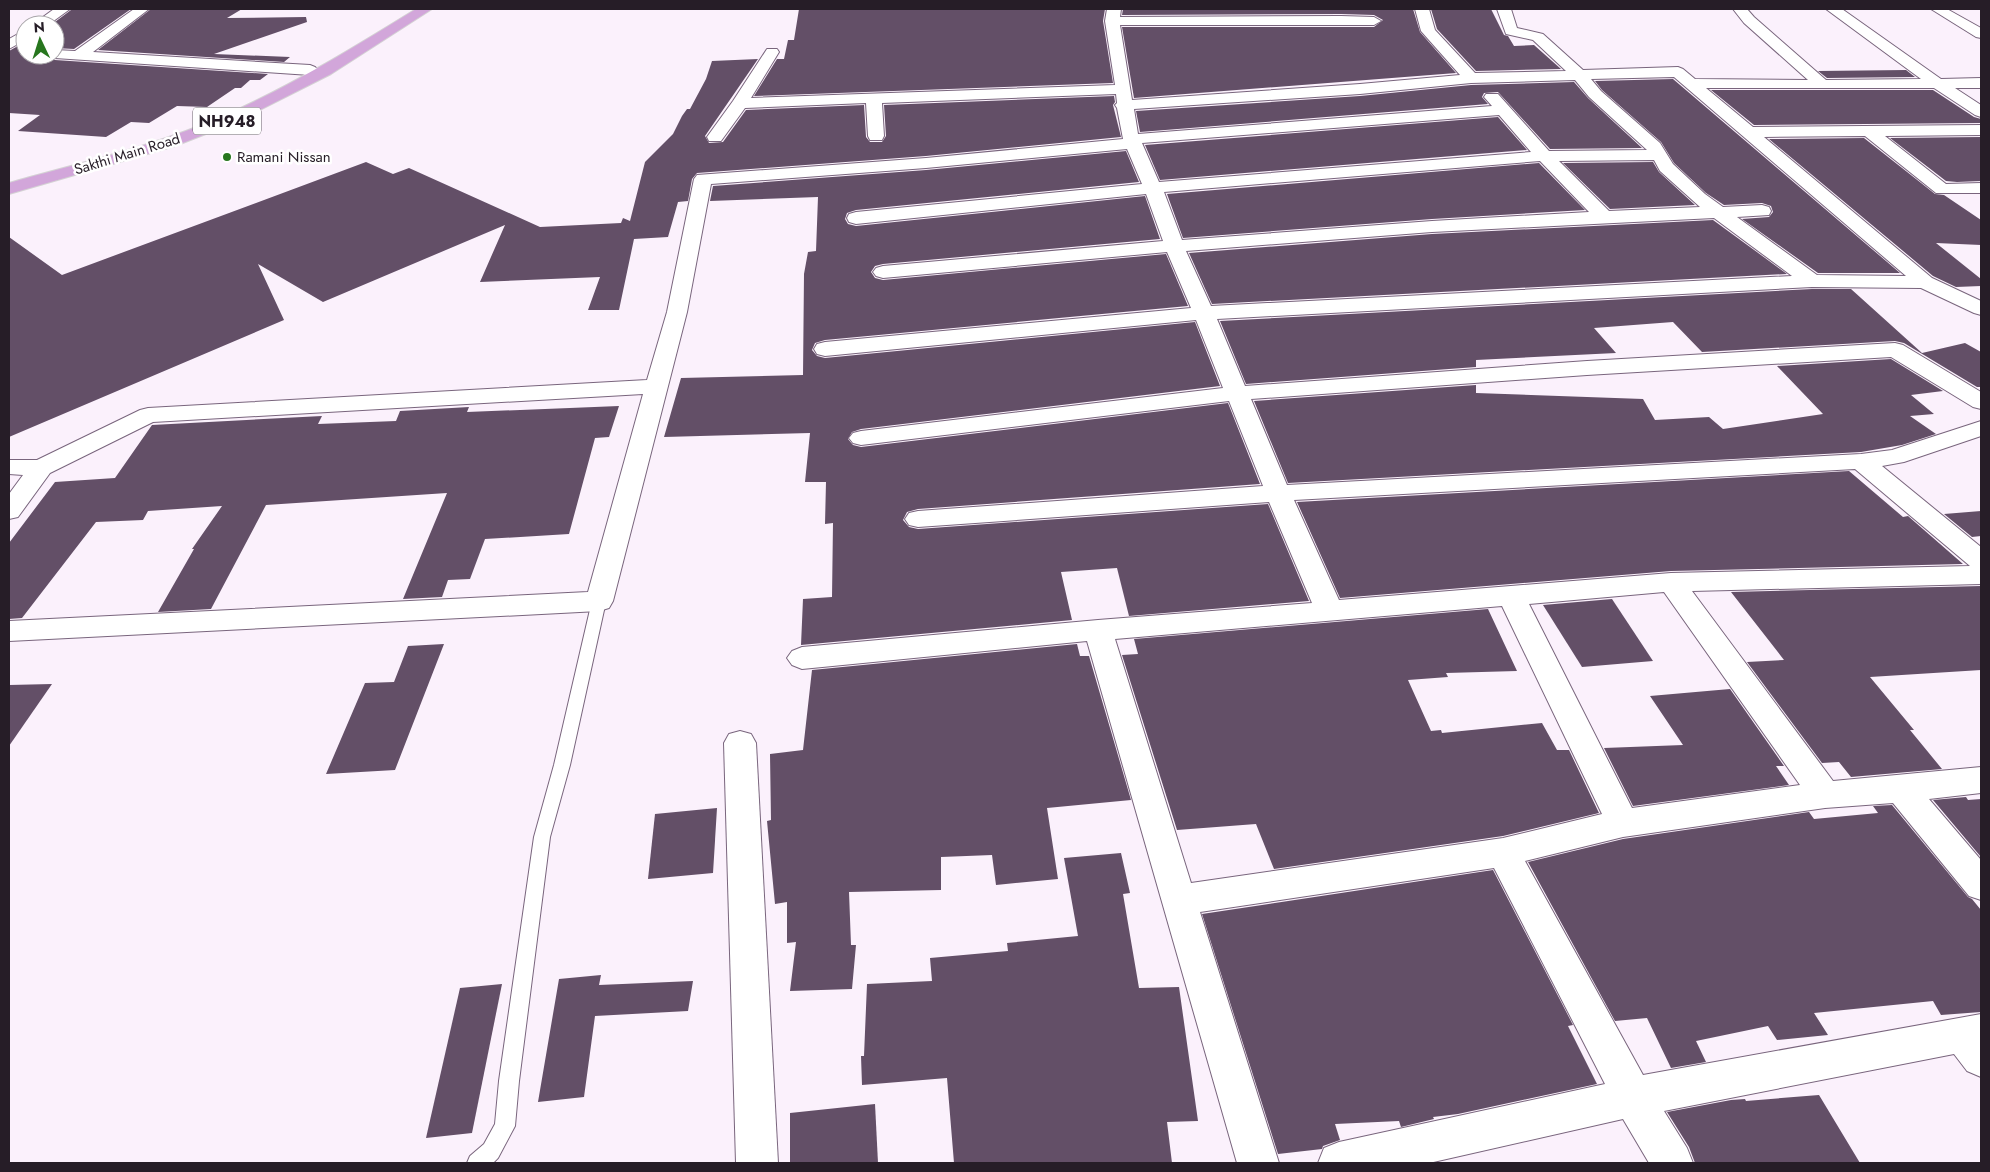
<svg xmlns="http://www.w3.org/2000/svg" width="1990" height="1172" font-family="Jost,sans-serif">
<style>
.building{fill:#634f67}
.lines{fill:none;stroke-linecap:round;stroke-linejoin:round}
.service-casing{stroke:#79657d;stroke-width:2}
.minor-casing{stroke:#79657d;stroke-width:2}
.trunk-casing{stroke:#d4d2d4;stroke-width:2}
.service{fill:#fff;fill-rule:evenodd}
.minor{fill:#fff;fill-rule:evenodd}
.trunk{fill:#d2a6da;fill-rule:evenodd}
.poi-dot{fill:#27761e;stroke:#fff;stroke-width:2}
.labels{text-anchor:middle;dominant-baseline:central;stroke-width:5;stroke-linejoin:round;paint-order:stroke}
.far-street-label{font-size:15px;fill:#261d27;stroke:#fff}
.far-poi-label{font-size:15px;fill:#261d27;stroke:#fff;text-anchor:start}
.shield{fill:#fff;stroke:#676168;stroke-width:1}
.shield-label{font-size:16px;font-weight:bold;fill:#261d27}
</style>
<rect width="100%" height="100%" fill="#fbf1fc"/>
<g class="building">
<path d="M131 9 74 49 55 48V25H51L71 10Z"/>
<path d="M151 9H242L227 18 306 17 307 22 214 54 290 57 284 62 98 50Z"/>
<path d="M799 9H1105L1103 21 1113 83 754 96 777 59H784L788 40H794Z"/>
<path d="M1123 9H1413L1420 32 1456 73 1134 98 1122 27H1374L1383 20 1374 15 1341 14 1122 15Z"/>
<path d="M1431 9H1491L1504 35 1508 36 1514 46 1534 45 1561 69 1476 71 1437 29Z"/>
<path d="M25 42V55H46L55 60 268 74 260 80H250L241 88H235L207 107 177 106 149 123 131 122 106 137 18 131 40 115 9 113V51Z"/>
<path d="M758 59 705 136 709 143 723 142 746 110 864 105 866 137 870 142H882L886 136 884 105 1114 96 1115 102 1113 105 1121 137 926 156 697 173 692 179 688 201 678 202 668 237 634 239 619 310H588L600 277 480 282 505 225 323 302 258 264 284 320 9 437V237L62 275 366 162 393 174 409 168 540 227 621 223 623 218 630 221 645 162 673 134 682 116 687 109H690L706 79 712 61Z"/>
<path d="M1906 70 1915 77 1827 78 1818 71Z"/>
<path d="M1673 79 1900 273H1818L1742 219 1769 217 1773 212 1771 206 1762 203 1724 205 1706 193 1674 163 1661 142 1602 90 1595 81Z"/>
<path d="M1574 82 1588 98 1642 148 1550 149 1498 92 1484 93 1482 97 1488 104 1140 132 1136 111 1360 96 1471 85Z"/>
<path d="M1711 90H1933L1974 117 1981 119V123L1754 125Z"/>
<path d="M1498 117 1527 150 1160 180 1145 145Z"/>
<path d="M1981 137V181L1957 182 1946 181 1890 138Z"/>
<path d="M1864 138 1935 194 1944 195 1981 220V245L1936 243 1981 279V286L1956 287 1933 276 1769 139Z"/>
<path d="M1126 151 1139 182 856 210 847 213 845 219 848 224 856 226 1145 196 1160 239 883 264 875 266 871 272 875 278 883 280 1166 254 1188 306 825 340 815 343 812 350 817 356 825 358 1195 322 1220 386 861 429 852 432 848 439 853 445 861 447 1228 403 1260 484 918 509 907 512 903 520 909 527 918 529 1268 504 1309 601 1129 616 1117 568 1061 572 1072 620 801 645 803 599 832 597 833 523 825 524 826 482H805L810 433 664 437 681 378 803 375 804 274 808 252 816 251 818 197 710 201 713 186 926 170Z"/>
<path d="M1653 162 1659 172 1695 205 1610 209 1563 163Z"/>
<path d="M1539 163 1585 210 1432 219 1183 238 1167 194Z"/>
<path d="M1713 220 1787 274 1212 304 1189 253 1432 234Z"/>
<path d="M1812 289H1851L1922 353 1965 343 1981 352V387H1977L1904 343 1895 341 1702 352 1673 322 1594 328 1616 353 1476 360V367L1246 384 1220 321Z"/>
<path d="M1891 359 1943 391 1911 395 1934 414 1910 416 1936 434 1902 445 1861 452 1288 483 1254 401 1476 385V393L1643 399 1655 420 1709 417 1723 429 1823 414 1777 366Z"/>
<path d="M619 406 609 437 595 438 569 534 485 539 470 579 448 580 442 597 403 599 447 493 266 505 211 609 158 612 194 549H192L222 506 148 511 143 520 96 522 22 618 9 619V543L55 482 115 478 152 425 322 416 318 424 396 421 400 411 469 407 467 412Z"/>
<path d="M1849 471 1903 517 1908 516 1963 564 1671 571 1340 598 1297 502Z"/>
<path d="M1981 511V536L1972 537 1944 514Z"/>
<path d="M1981 586V670L1870 677 1914 730H1910L1942 769 1851 777 1839 762 1822 763 1747 662 1784 660 1731 592Z"/>
<path d="M1612 599 1653 661 1582 667 1543 605Z"/>
<path d="M1488 609 1517 671 1446 673 1448 677 1408 680 1431 731 1441 730 1442 733 1542 723 1557 750H1569L1599 813 1503 836 1274 869 1256 824 1177 830 1122 655 1138 654 1134 639Z"/>
<path d="M444 644 395 770 326 774 365 683 394 682 408 646Z"/>
<path d="M1077 644 1080 656H1089L1131 800 1047 808 1058 879 996 885 992 855 941 857V890L849 892 851 945H856L852 989 790 991 796 942 787 943V902L775 904 767 821 771 820 770 754 803 750 812 670Z"/>
<path d="M52 684 9 746V685Z"/>
<path d="M1730 689 1784 766H1776L1789 785 1633 806 1604 748 1683 745 1650 696Z"/>
<path d="M1966 797 1968 800 1981 799V857L1933 800Z"/>
<path d="M1892 805 1968 897 1972 899 1981 910V1012L1941 1015 1933 1001 1814 1013 1828 1035 1777 1040 1768 1026 1696 1041 1706 1062 1671 1068 1647 1018 1615 1021 1528 862 1623 839 1809 812 1814 819 1878 813 1873 806Z"/>
<path d="M717 808 713 873 648 879 655 814Z"/>
<path d="M1121 853 1130 893 1123 894 1139 988 1179 987 1198 1121 1167 1122 1172 1163H954L947 1078 862 1085 861 1056H864L867 984 932 981 930 958 1008 951 1007 943 1078 936 1064 858Z"/>
<path d="M1493 870 1573 1025 1568 1026 1597 1084 1458 1114 1433 1117 1434 1119 1401 1127 1399 1121 1335 1124 1340 1140 1323 1146 1322 1149 1278 1154 1202 914Z"/>
<path d="M601 975 599 985 693 981 688 1011 595 1016 584 1097 538 1102 559 979Z"/>
<path d="M502 984 472 1133 426 1138 460 988Z"/>
<path d="M1819 1095 1860 1163H1695L1689 1147 1667 1112 1731 1100 1745 1099 1746 1101Z"/>
<path d="M875 1104 878 1163H790V1113Z"/>
</g>
<g class="lines">
<g class="service-casing">
<path id="service" d="M599 596 604 598 606 601 570 765 550 837 519 1081 515 1126 498 1158 493 1163H467L470 1156 484 1144 495 1124 499 1081 534 837 554 765 592 601 594 598Z"/>
</g>
<g class="minor-casing">
<g id="minor">
<path d="M54 9H70L48 25H32Z"/>
<path d="M134 9H149L93 52 310 65 315 67 318 70 315 73 310 75 55 58 48 55H55V50L75 51Z"/>
<path d="M1107 9H1121L1120 17 1341 16 1374 17 1381 21 1374 25H1120L1132 100 1360 84 1460 75 1421 31 1415 9H1429L1435 30 1475 73 1566 71 1533 40 1506 34 1497 9H1511L1517 28 1543 34 1583 70 1678 67 1683 69 1695 79 1808 80 1744 23 1733 9H1747L1754 17 1826 80 1921 79 1826 9H1842L1941 79 1981 78V88H1955L1981 105V117L1975 115 1934 88H1706L1753 127 1981 125V135L1885 136 1946 184 1981 183V193H1936L1865 136 1764 137 1932 278 1981 301V315L1974 313 1921 288 1812 287 1217 319 1245 386 1587 361 1895 343 1903 345 1981 392V409L1973 407 1891 357 1587 375 1251 399 1287 485 1861 454 1892 450 1981 421V436L1904 462 1882 466 1981 547V584L1692 591 1833 781 1981 767V793L1929 799 1981 860V900L1969 896 1893 803 1825 808 1623 837 1525 861 1643 1075 1981 1014V1077L1967 1071 1954 1054 1664 1111 1687 1148 1693 1163H1649L1623 1119 1429 1163H1318L1324 1148 1339 1142 1605 1084 1494 868 1200 912 1279 1163H1237L1087 641 802 669 792 665 787 658 792 651 802 647 1098 620 1312 603 1269 502 918 527 909 525 905 519 909 513 918 511 1263 486 1229 401 861 445 853 443 849 438 853 433 861 431 1223 388 1196 320 825 356 817 354 814 349 817 344 825 342 1191 308 1167 252 883 278 876 276 873 272 876 268 883 266 1163 241 1146 194 856 224 849 222 847 218 849 214 856 212 1142 184 1127 149 926 168 711 184 687 312 613 601 609 608 599 611 9 641V621L588 592 643 394 153 422 50 473 18 517 9 519V494L23 475 9 474V460H37L140 410 148 408 647 380 667 312 694 179 697 175 926 158 1123 139 1117 108 1115 105 1117 103 1116 94 882 103 884 136 882 140H870L868 136 866 103 745 108 721 141H709L707 137 733 101 767 49H777L779 52 751 98 1115 85 1105 21ZM1674 77 1906 276 1817 275 1737 217 1769 215 1771 211 1769 207 1762 205 1723 207 1705 194 1673 164 1660 143 1601 91 1591 79ZM1575 80 1589 97 1647 150 1549 151 1498 94H1486L1484 97 1492 106 1138 134 1134 109 1360 94 1471 83ZM1499 115 1531 152 1159 182 1142 143ZM1654 160 1660 171 1700 207 1609 211 1559 161ZM1540 161 1589 212 1432 221 1182 240 1164 192ZM1714 218 1792 276 1211 306 1186 251 1432 232ZM1855 469 1970 566 1671 573 1339 600 1294 500ZM1664 592 1800 785 1632 808 1529 604ZM1502 606 1602 814 1503 838 1191 883 1115 639Z"/>
<path d="M1931 9H1947L1981 28V38L1976 37Z"/>
<path d="M25 30V40L9 49V39Z"/>
<path d="M740 731 751 734 756 743 778 1163H736L724 743 729 734Z"/>
</g>
</g>
<g class="trunk-casing">
<path id="trunk" d="M416 9H432L331 74 234 123 175 146 9 194V183C79 163 156 146 223 116 291 86 353 48 416 9Z"/>
</g>
<use href="#service" class="service"/>
<use href="#minor" class="minor"/>
<use href="#trunk" class="trunk"/>
</g>
<circle class="poi-dot" cx="227" cy="157" r="5"/>
<g class="labels">
<g class="far-street-label">
<text transform="translate(127 154) rotate(-17)">Sakthi Main Road</text>
</g>
<g class="far-poi-label">
<text x="237" y="157">Ramani Nissan</text>
</g>
<rect class="shield" x="193" y="107.5" width="68" height="27" rx="4"/>
<g class="shield-label">
<text x="227" y="121">NH948</text>
</g>
</g>
<rect width="1990" height="1172" fill="none" stroke="#261d27" stroke-width="20"/>
<g transform="translate(40 40) rotate(356)"><circle r="24" fill="#ffffff" stroke="#a8a5a9"/>
<path d="M0-4L9 19L0 12L-9 19Z" fill="#27761e"/>
<text y="-8" font-size="14" font-weight="bold" text-anchor="middle" fill="#261d27">N</text>
</g>
</svg>
